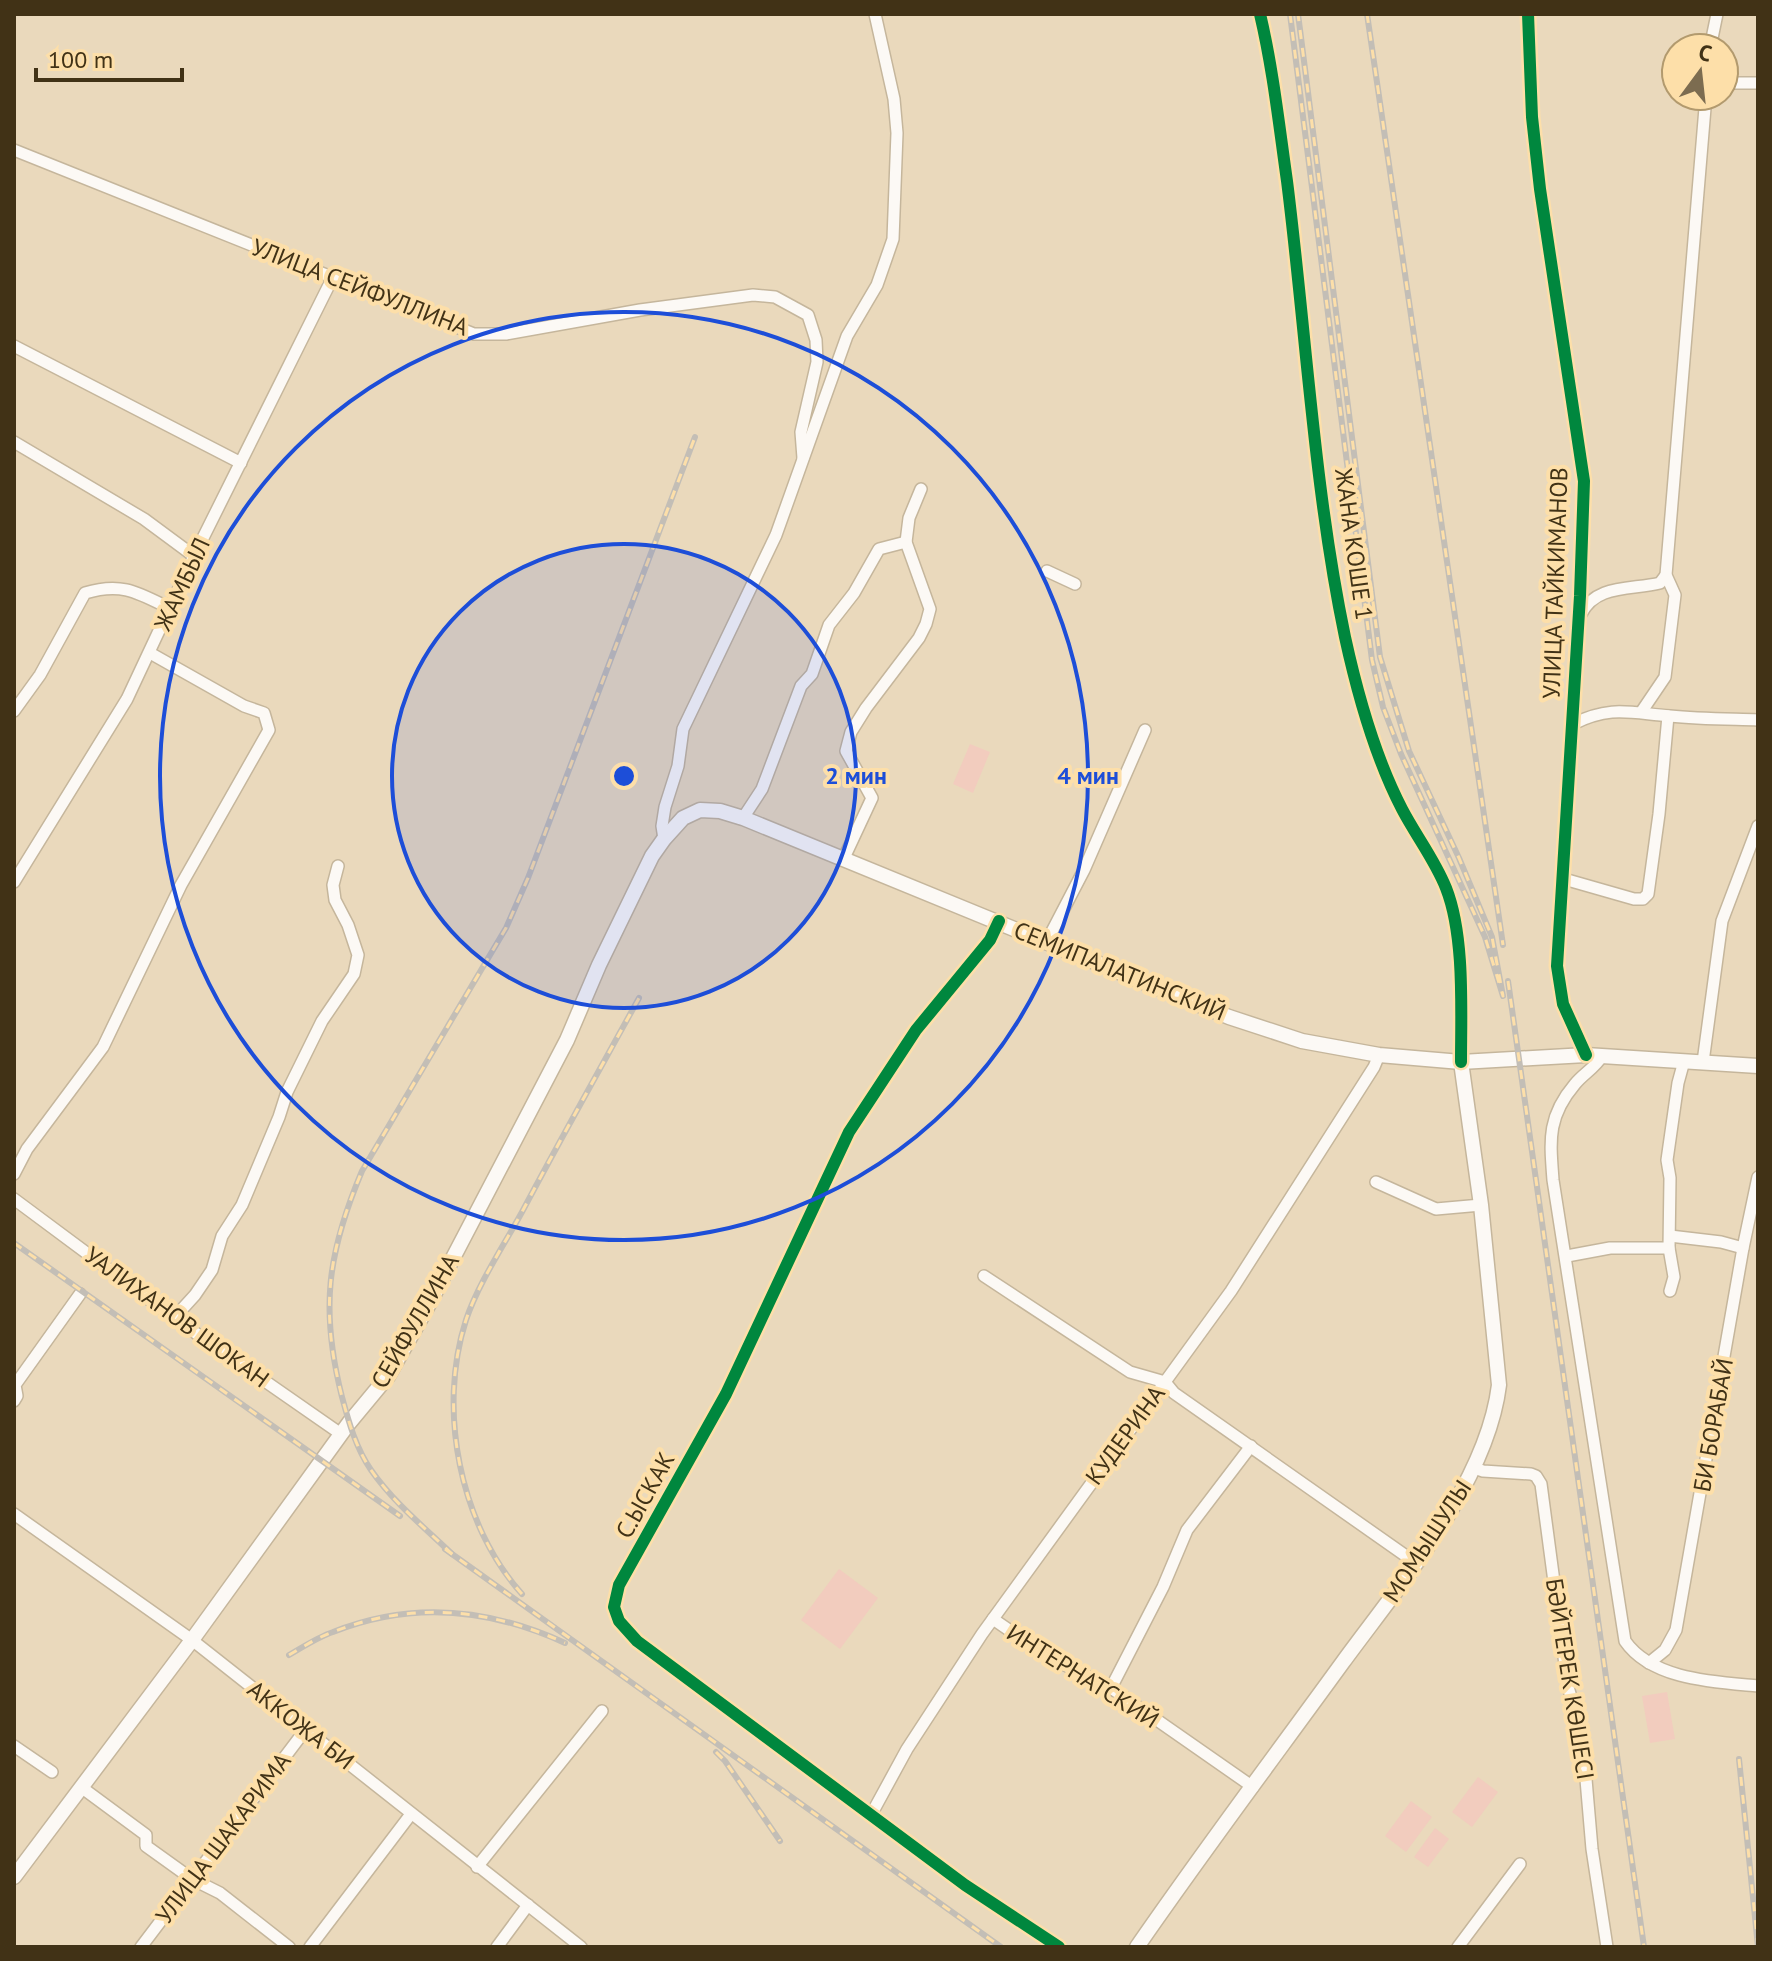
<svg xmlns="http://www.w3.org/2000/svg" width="1772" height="1961" font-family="'PT Sans',sans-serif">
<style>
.green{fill:#f2ccbe}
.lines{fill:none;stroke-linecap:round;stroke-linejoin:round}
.minor-casing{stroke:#c5b69c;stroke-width:14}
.major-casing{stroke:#c5b69c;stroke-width:17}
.minor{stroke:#fcf9f5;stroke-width:11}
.major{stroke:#fcf9f5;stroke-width:14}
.rail-casing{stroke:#c3beb6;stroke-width:6}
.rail{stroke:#fddfa9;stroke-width:3;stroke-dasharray:9;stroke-linecap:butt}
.cycleway-casing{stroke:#fddfa9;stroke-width:17}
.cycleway{stroke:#00873e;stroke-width:12}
.ring{fill:none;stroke:#1d4ed8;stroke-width:4}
.labels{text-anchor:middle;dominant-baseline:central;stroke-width:8;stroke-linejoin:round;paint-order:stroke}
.street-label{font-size:24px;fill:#413216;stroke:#fddfa9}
.centre{fill:#1d4ed8;stroke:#fddfa9;stroke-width:4}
.ring-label{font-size:24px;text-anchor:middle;font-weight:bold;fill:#1d4ed8;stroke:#fddfa9;stroke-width:8;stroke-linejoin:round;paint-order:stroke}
</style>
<rect width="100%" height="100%" fill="#ead9bc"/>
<g class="green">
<path d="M970 744 990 752 973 793 953 784Z"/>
<path d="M839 1569 878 1598 840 1649 801 1620Z"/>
<path d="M1667 1692 1675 1739 1650 1743 1642 1696Z"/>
<path d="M1478 1777 1498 1792 1472 1827 1452 1812Z"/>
<path d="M1411 1801 1432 1817 1406 1852 1385 1836Z"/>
<path d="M1435 1828 1449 1839 1428 1867 1414 1857Z"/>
</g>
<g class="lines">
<g class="minor-casing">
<g id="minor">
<path d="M1260 14C1273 69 1279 125 1287 181 1306 332 1314 489 1345 637 1357 692 1376 759 1402 809 1416 836 1435 860 1446 888 1465 936 1461 1011 1461 1062"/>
<path d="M1528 14 1532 117 1540 189 1584 481 1580 596 1557 966 1563 1004 1586 1055"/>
<path d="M1710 48 1717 14"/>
<path d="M1724 83H1758"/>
<path d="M14 150 474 334H506L640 310 753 295 775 297 808 315 816 340 817 362 801 432 803 458"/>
<path d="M14 346 241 463"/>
<path d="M14 442 144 519 194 556"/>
<path d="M1047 571 1075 584"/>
<path d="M1581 614C1596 584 1631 590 1660 583L1666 575"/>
<path d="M14 711 40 675 85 593C121 582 137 592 169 608"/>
<path d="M1642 711 1665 677 1675 595 1666 575 1706 96"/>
<path d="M1573 724C1611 705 1630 713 1670 716 1699 719 1729 719 1758 720"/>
<path d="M743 818 762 789 801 686 812 674 829 625 854 593 879 549 906 542"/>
<path d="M664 839 662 826 665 807 678 766 683 729 776 535 847 336 877 285 893 239 897 133 894 99 875 14"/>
<path d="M844 858 872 798 846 751 851 732 866 708 919 638 926 624 930 609 906 542 909 518 921 489"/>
<path d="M1564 879 1634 899H1643L1648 894 1659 814 1668 716"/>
<path d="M14 882 127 699 194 556 333 277"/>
<path d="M999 921 990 940 916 1030 849 1132 726 1394 619 1585 614 1607 619 1621 637 1641 965 1885 1059 1947"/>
<path d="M1047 941 1084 870 1145 730"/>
<path d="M1602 1056C1595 1068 1584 1073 1575 1084 1547 1117 1550 1140 1553 1180L1625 1641C1652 1680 1715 1682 1758 1686"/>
<path d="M1703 1062 1722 921 1758 826"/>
<path d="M14 1174 27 1149 103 1047 181 885 269 730 264 713 244 706 150 653"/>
<path d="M1376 1182 1436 1209 1481 1205"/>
<path d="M14 1199 174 1318 341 1434"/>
<path d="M1670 1236 1721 1242 1743 1248"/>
<path d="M1567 1256 1610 1248H1669"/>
<path d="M984 1276 1130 1372 1165 1382 1174 1393 1416 1563"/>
<path d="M1670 1291 1674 1277 1669 1248 1670 1178 1667 1160 1678 1083 1684 1061"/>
<path d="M174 1318 195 1295 212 1270 222 1236 242 1205 279 1117 287 1092 322 1021 354 974 358 955 348 925 335 900 333 885 338 866"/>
<path d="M14 1401 17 1396 15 1385 80 1294"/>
<path d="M1474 1468 1483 1471 1531 1474 1536 1476 1541 1484 1568 1687 1582 1733 1592 1849 1607 1947"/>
<path d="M14 1514 192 1640 581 1947"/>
<path d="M993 1619 1045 1655 1111 1688 1253 1787"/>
<path d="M1649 1663 1665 1650 1676 1630 1743 1248 1758 1177"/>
<path d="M1111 1688 1163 1587 1187 1530 1251 1446"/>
<path d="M14 1746 52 1772"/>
<path d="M81 1787 146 1835V1846L192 1879 220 1893 289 1947"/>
<path d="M871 1815 907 1749 982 1634 1231 1291 1374 1067 1379 1055"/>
<path d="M477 1867 602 1711"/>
<path d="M141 1947 306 1729"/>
<path d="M310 1947 411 1814"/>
<path d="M497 1947 528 1905"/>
<path d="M1458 1947 1520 1864"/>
</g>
</g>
<g class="major-casing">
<g id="major">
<path d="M14 1877 192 1640 349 1423 388 1376 430 1302 567 1040 599 965 652 856 664 839 683 818 700 810 720 811 743 818 1229 1017 1302 1041 1379 1055 1461 1062 1586 1055 1758 1066"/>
<path d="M1137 1947C1204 1850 1274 1757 1343 1662 1400 1584 1487 1483 1499 1385L1481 1205 1461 1062"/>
</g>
</g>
<use href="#minor" class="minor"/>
<use href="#major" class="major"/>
<g class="rail-casing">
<g id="rail">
<path d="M1290 14 1372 660 1383 707 1401 754 1485 937 1503 996 1492 937 1459 858 1409 751 1380 657 1298 14"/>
<path d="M1367 14 1503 945"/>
<path d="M1508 981 1644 1947"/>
<path d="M14 1243 400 1516"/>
<path d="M445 1549 1001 1947"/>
<path d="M452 1554C424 1527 394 1503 371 1470 356 1448 349 1423 342 1397 320 1310 327 1254 362 1171L506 928 528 878 695 437"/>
<path d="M522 1594C460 1525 437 1410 466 1320 478 1284 504 1245 522 1212 560 1140 600 1069 639 998"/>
<path d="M289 1655C303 1647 318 1637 333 1632 411 1601 489 1608 565 1643"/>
<path d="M716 1752 725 1761 780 1841"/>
<path d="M1739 1759 1758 1947"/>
</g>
</g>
<use href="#rail" class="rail"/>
<g class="cycleway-casing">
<g id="cycleway">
<path d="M1260 14C1273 69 1279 125 1287 181 1306 332 1314 489 1345 637 1357 692 1376 759 1402 809 1416 836 1435 860 1446 888 1465 936 1461 1011 1461 1062"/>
<path d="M1528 14 1532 117 1540 189 1584 481 1580 596 1557 966 1563 1004 1586 1055"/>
<path d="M999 921 990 940 916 1030 849 1132 726 1394 619 1585 614 1607 619 1621 637 1641 965 1885 1059 1947"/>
</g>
</g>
<use href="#cycleway" class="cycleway"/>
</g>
<circle cx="624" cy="776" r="232" fill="#1d4ed8" fill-opacity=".12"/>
<g class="ring">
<circle cx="624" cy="776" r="232"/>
<circle cx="624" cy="776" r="464"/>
</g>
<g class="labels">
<g class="street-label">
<text transform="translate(360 287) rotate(21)">УЛИЦА СЕЙФУЛЛИНА</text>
<text transform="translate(1354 544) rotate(82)">ЖАНА КОШЕ 1</text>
<text transform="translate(1555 583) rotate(-88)">УЛИЦА ТАЙКИМАНОВ</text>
<text transform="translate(182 584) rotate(-65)">ЖАМБЫЛ</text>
<text transform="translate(1120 971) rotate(22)">СЕМИПАЛАТИНСКИЙ</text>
<text transform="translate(177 1317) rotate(36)">УАЛИХАНОВ ШОКАН</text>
<text transform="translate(415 1321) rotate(-60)">СЕЙФУЛЛИНА</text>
<text transform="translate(1713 1425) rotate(-80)">БИ БОРАБАЙ</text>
<text transform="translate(1125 1435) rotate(-54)">КУДЕРИНА</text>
<text transform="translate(645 1495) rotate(-61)">С.ЫСКАК</text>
<text transform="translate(1427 1541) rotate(-57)">МОМЫШУЛЫ</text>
<text transform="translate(1083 1676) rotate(32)">ИНТЕРНАТСКИЙ</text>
<text transform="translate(1570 1679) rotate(81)">БӘЙТЕРЕК КӨШЕСІ</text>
<text transform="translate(301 1725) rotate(38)">АККОЖА БИ</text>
<text transform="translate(223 1838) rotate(-53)">УЛИЦА ШАКАРИМА</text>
</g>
</g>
<circle cx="624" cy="776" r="12" class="centre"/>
<g class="ring-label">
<text x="856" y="784">2 мин</text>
<text x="1088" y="784">4 мин</text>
</g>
<rect width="1772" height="1961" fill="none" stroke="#413216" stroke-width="32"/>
<g transform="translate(1700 72) rotate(15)"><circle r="38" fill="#fddfa9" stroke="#b29a6e" stroke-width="2"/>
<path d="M0-6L14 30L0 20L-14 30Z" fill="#7c6c50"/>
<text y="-12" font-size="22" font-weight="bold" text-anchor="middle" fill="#413216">С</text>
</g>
<path d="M36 68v12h146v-12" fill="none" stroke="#413216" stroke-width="4"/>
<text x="48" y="68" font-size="24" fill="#413216" stroke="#fddfa9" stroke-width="6" paint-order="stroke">100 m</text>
</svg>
